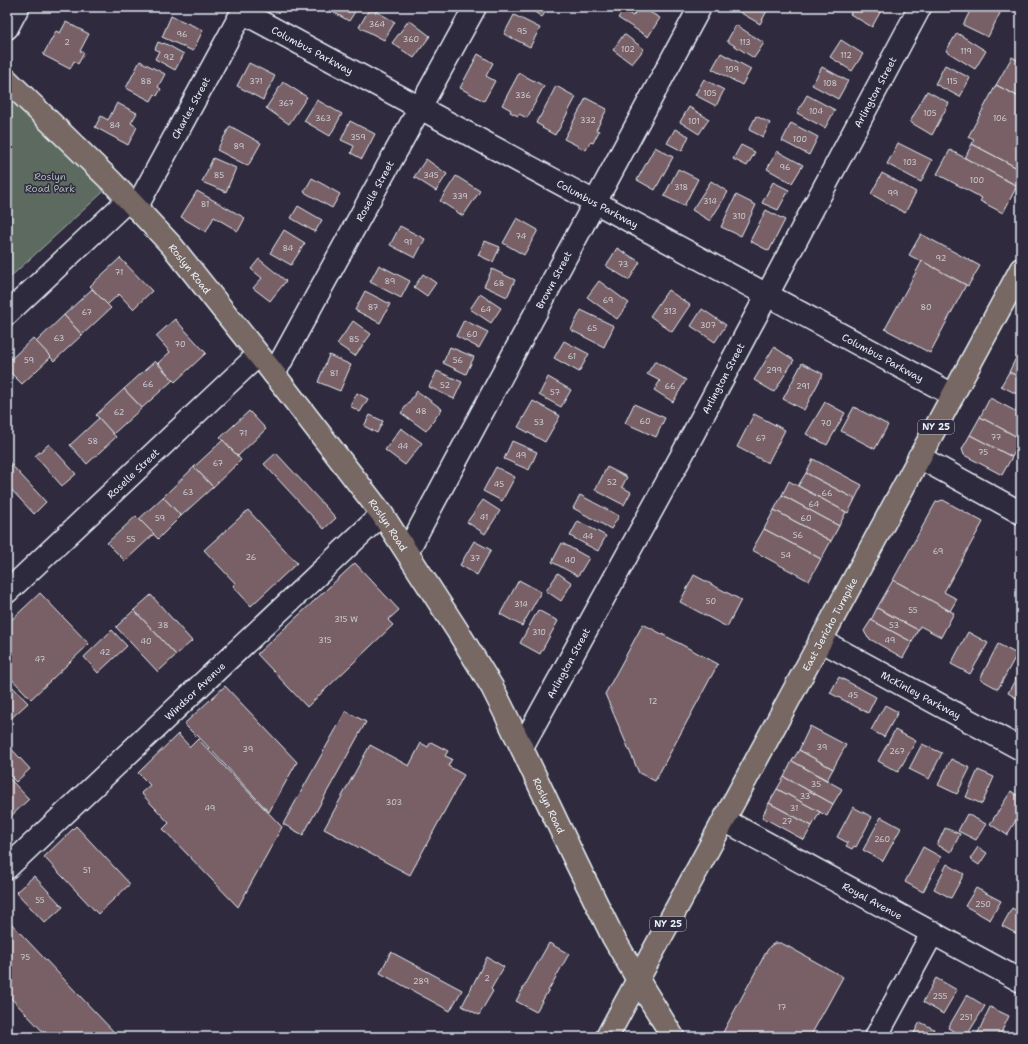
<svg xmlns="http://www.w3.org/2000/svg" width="1028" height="1044" font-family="'Shantell Sans',sans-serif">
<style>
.green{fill:#5d6b61;stroke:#a2aeac}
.building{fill:#786166;stroke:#e8f1f8}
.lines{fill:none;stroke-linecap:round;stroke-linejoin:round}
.minor-casing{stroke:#e8f1f8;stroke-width:25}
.major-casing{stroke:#e8f1f8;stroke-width:25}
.minor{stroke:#2f2a3d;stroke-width:22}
.major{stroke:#776864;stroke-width:22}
.labels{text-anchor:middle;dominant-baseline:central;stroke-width:3;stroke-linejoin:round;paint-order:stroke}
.number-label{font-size:8px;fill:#cccdd4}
.shield{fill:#2f2a3d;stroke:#b0b5c0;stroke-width:1}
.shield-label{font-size:9px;font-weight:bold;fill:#e8f1f8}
.street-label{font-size:10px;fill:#e8f1f8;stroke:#2f2a3d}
.park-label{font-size:10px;fill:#a9b5b4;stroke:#2f2a3d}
</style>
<rect width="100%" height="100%" fill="#2f2a3d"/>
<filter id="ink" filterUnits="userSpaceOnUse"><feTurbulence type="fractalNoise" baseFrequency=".025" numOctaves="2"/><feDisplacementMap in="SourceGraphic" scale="8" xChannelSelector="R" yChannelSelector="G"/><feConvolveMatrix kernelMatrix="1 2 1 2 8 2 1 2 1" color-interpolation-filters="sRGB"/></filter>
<g filter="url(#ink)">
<path class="green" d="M7 81 113 183 7 280Z"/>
<g class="building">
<path d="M324 7H358L349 21Z"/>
<path d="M527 7H549L542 17Z"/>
<path d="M638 7H641L660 18 648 37 618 18 623 10 633 16Z"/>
<path d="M738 7H769L760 24 736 10Z"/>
<path d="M855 7H883L872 27 850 14Z"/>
<path d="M972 7H1003L988 37 963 25Z"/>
<path d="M370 8 395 22 384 40 359 27Z"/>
<path d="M514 15 540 28 530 47 504 34Z"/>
<path d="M171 16 203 30 193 51 162 37Z"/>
<path d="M409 20 430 36 414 58 392 43Z"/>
<path d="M66 22 89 34 80 51 84 53 78 64 74 61 70 69 43 55 56 31 60 33Z"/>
<path d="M736 25 764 43 754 58 727 41Z"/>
<path d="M957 33 986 51 975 69 946 51Z"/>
<path d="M624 34 644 49 632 64 613 50Z"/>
<path d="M841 40 863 54 852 71 830 57Z"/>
<path d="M158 42 163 44 164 43 184 54 175 70 155 59 159 51 155 49Z"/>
<path d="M721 53 751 69 742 85 712 69Z"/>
<path d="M478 54 493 63 486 76 495 81 484 101 460 88Z"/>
<path d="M1012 57 1021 62V98L996 85Z"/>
<path d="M140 61 165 74 158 87 161 89 157 96 155 94 151 101 126 88Z"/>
<path d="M249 63 275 76 263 100 237 86Z"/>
<path d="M945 65 970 78 960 97 935 84Z"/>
<path d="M822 67 848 81 838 99 812 85Z"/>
<path d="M519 73 544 86 527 118 519 114 518 116 510 112 511 110 502 105Z"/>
<path d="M704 79 724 90 716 106 695 95Z"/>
<path d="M283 82 307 97 289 124 266 108Z"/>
<path d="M996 85 1021 98V170L972 144 974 140 968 137Z"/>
<path d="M556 86 576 97 558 131H557L555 135 542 128 543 127 536 123 539 117H540Z"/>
<path d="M927 91 949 103 932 135 910 122Z"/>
<path d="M807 95 835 110 825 128 797 113Z"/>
<path d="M586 98 607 109 596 130 599 131 593 143 590 142 586 150 564 139Z"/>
<path d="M317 100 342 114 330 136 304 121Z"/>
<path d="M117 103 137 113 131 123 137 127 128 145 95 127 101 116 108 120Z"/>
<path d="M689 107 709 119 699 134 680 122Z"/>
<path d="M756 116 770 123 763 137 749 130Z"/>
<path d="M350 121 375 134 362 159 351 153 354 146 341 140Z"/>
<path d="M791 123 818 137 809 155 782 141Z"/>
<path d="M230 126 261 143 248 166 217 150Z"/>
<path d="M675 129 689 136 682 151 667 143Z"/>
<path d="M898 143 932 160 921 182 887 164Z"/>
<path d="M972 144 1021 170V188L965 158Z"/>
<path d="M741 145 755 152 747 166 733 159Z"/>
<path d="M655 147 673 157 655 190 637 180Z"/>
<path d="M950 150 1017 186 1003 213 980 201 982 198 937 174Z"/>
<path d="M777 151 803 165 792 183 767 169Z"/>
<path d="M213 158 236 168 226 192 202 182Z"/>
<path d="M426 159 447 174 436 191 414 177Z"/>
<path d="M678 169 698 179 684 206 664 196Z"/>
<path d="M882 173 916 192 905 213 871 194Z"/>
<path d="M456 176 480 191 463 216 440 201Z"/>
<path d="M312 178 340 194 332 208 304 192Z"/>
<path d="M711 181 728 192 710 221 692 210Z"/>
<path d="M773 182 789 190 778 210 762 203Z"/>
<path d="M197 191 245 218 238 231 214 217 206 232 181 217Z"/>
<path d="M736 195 756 205 741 236 721 227Z"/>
<path d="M298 206 322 220 315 232 291 218Z"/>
<path d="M766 210 785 220 769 251 750 241Z"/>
<path d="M517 218 538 230 524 255 503 243Z"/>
<path d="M400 226 425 239 415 258 390 245Z"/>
<path d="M284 230 305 243 291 265 270 253Z"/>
<path d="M921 234 980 266 968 286 909 255Z"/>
<path d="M485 241 500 247 493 262 478 255Z"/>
<path d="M617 248 640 262 629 280 606 266Z"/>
<path d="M120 258 152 291 133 309 119 294 107 305 90 286Z"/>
<path d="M259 259 286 281 270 301 253 288 262 278 251 269Z"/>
<path d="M922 261 966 285 930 353 885 329Z"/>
<path d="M379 265 410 281 401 298 370 282Z"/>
<path d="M492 269 515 280 507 297 484 286Z"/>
<path d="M423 274 436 283 427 296 414 287Z"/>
<path d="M599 281 629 303 617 319 587 297Z"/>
<path d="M92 289 111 308 82 335 64 315Z"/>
<path d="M668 290 690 305 672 332 650 316Z"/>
<path d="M365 291 390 304 380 323 355 310Z"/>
<path d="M480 294 501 308 491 323 470 309Z"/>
<path d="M702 309 726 325 715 342 691 326Z"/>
<path d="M581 310 614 326 604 347 571 330Z"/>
<path d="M64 315 82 335 54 361 36 342Z"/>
<path d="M175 319 206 353 175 382 158 363 170 352 156 336Z"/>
<path d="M464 320 488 332 479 348 456 336Z"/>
<path d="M353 321 371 334 355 356 337 344Z"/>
<path d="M33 338 51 357 22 384 7 369V363Z"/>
<path d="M564 341 589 354 579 372 554 358Z"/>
<path d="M450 347 474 357 466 374 443 363Z"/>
<path d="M774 347 794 360 774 392 754 380Z"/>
<path d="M1021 348V378L1009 372Z"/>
<path d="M329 355 351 365 340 391 318 382Z"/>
<path d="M155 361 173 380 142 408 124 389Z"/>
<path d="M655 361 686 380 673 402 654 390 660 381 647 374Z"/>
<path d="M802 363 823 374 804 410 783 399Z"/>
<path d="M437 371 462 382 454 399 429 387Z"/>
<path d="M1009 372 1021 378V396L1001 386Z"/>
<path d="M548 377 571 390 561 407 539 395Z"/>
<path d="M124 389 142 408 113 434 96 415Z"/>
<path d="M417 391 442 409 426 431 401 413Z"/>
<path d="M357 393 368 399 360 412 350 406Z"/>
<path d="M990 398 1021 414V439L980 417Z"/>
<path d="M533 401 560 416 545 442 518 427Z"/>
<path d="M825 402 845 413 827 445 806 434Z"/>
<path d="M634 404 665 418 656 437 625 423Z"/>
<path d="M854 407 888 425 875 449 841 431Z"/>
<path d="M249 411 266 429 238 456 220 438Z"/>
<path d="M754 414 785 430 768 463 737 447Z"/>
<path d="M370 415 383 421 377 433 364 426Z"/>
<path d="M980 417 1021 439V441L1012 457 970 435Z"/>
<path d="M99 418 116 437 87 464 70 445Z"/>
<path d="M401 428 422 443 405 465 385 450Z"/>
<path d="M970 435 1012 457 1002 475 964 455 962 449Z"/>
<path d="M223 440 241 460 213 487 194 467Z"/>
<path d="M512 441 537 452 529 470 504 459Z"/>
<path d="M49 444 76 474 62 486 35 456Z"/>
<path d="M276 453 336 518 324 529 264 464Z"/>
<path d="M813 459 862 485 855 499 806 473Z"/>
<path d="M7 460 46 502 34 514 7 485Z"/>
<path d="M194 467 213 487 181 516 163 497Z"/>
<path d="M496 467 515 477 502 501 483 491Z"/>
<path d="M607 467 627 477 622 487 631 492 624 505 595 490Z"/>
<path d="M806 473 855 499 848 513 798 486Z"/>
<path d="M789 481 846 512 839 526 782 495Z"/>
<path d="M580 495 619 516 611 529 573 508Z"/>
<path d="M782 495 839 526 831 541 774 510Z"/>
<path d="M163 497 181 516 158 539 139 519Z"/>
<path d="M483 500 500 511 485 534 467 522Z"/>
<path d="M943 500 983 522 944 592 957 599 950 611 893 580 936 502Z"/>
<path d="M248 510 297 563 251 606 233 586 235 583 204 550Z"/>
<path d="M774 510 831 541 821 559 764 529Z"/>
<path d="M136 516 154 534 125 561 107 543Z"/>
<path d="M578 521 606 536 598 551 570 536Z"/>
<path d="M764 529 821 559 809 581 752 550Z"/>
<path d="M474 541 491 550 477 575 460 565Z"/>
<path d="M562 543 589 558 578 576 552 562Z"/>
<path d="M355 563 399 610 388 620 393 625 307 707 257 654Z"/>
<path d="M558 573 572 583 561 601 546 591Z"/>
<path d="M694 575 741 600 727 627 680 602Z"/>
<path d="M519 580 541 592 522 626 500 614Z"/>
<path d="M893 580 954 613 941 637 920 626 918 630 877 608Z"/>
<path d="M40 593 89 644 31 699 7 674V624Z"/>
<path d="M151 595 192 641 176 655 134 610Z"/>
<path d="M877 608 918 630 912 642 871 620Z"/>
<path d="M134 610 176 655 158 672 116 627Z"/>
<path d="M538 610 558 621 540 654 520 643Z"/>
<path d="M871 620 912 642 903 658 868 638 864 631Z"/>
<path d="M643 624 718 664 655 781 639 773 605 694Z"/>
<path d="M112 630 127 646 98 673 84 657Z"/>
<path d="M968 632 988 643 970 674 951 664Z"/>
<path d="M998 644 1017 654 998 689 980 679Z"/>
<path d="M1021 669V701L1008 693Z"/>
<path d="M839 677 876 697 868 713 830 693Z"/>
<path d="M7 681 28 703 7 722Z"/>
<path d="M225 686 297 762 269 812 197 735 196 736 184 724Z"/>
<path d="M885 705 898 712 884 737 871 730Z"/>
<path d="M346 711 366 722 303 835 283 824Z"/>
<path d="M810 726 846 745 833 769 799 750Z"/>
<path d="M895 730 916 741 898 772 878 761Z"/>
<path d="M178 734 190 747 198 739 282 827 238 907 163 829 169 823 141 793 150 785 138 773Z"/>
<path d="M431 742 448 751 445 756 452 759 448 766 464 775 410 875 324 829 370 745 409 766 421 743 428 747Z"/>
<path d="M7 744 30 769 16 782 7 773Z"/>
<path d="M922 744 942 753 929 779 909 769Z"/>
<path d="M799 750 833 769 827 780 792 761Z"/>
<path d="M951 759 970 768 957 794 938 785Z"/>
<path d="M792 761 842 789 833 804 784 777Z"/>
<path d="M978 770 994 777 982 804 966 797Z"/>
<path d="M7 776 29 799 7 820Z"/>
<path d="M784 777 833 804 827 816 777 789Z"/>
<path d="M777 789 820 812 812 826 769 803Z"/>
<path d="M1011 791 1021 798V812L1007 835 990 824Z"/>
<path d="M769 803 812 826 804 840 762 817Z"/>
<path d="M853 807 872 817 856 847 854 846 852 849 846 846 848 843 837 837Z"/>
<path d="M967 814 986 824 976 840 958 831Z"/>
<path d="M881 817 901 828 883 861 863 850Z"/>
<path d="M76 826 130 884 98 914 44 857Z"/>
<path d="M945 828 960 834 951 852 937 845Z"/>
<path d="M923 847 941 857 923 892 905 882Z"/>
<path d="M978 847 987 853 979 865 970 859Z"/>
<path d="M947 864 964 874 951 898 934 889Z"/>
<path d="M34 876 63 907 45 923 16 892Z"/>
<path d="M976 888 1001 901 990 920 965 906Z"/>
<path d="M1012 908 1021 913V936L1002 926Z"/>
<path d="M7 919 114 1032 111 1037H48L7 994Z"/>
<path d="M549 943 569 954 536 1012 516 1001Z"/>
<path d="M775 943H781L789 947 843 977 810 1037H723L721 1036 765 954 770 946Z"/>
<path d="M391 952 462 990 450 1011 380 973Z"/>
<path d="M487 957 504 967 491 989 493 991 479 1015 462 1006Z"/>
<path d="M936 978 957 990 943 1014 923 1002Z"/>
<path d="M967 995 985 1006 966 1037H964L948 1028Z"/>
<path d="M990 1007 1009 1016 999 1037H976Z"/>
<path d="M920 1022 934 1029 930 1037H922L914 1033Z"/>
<path d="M1020 1024H1021V1037H1013Z"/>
<path d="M938 1031 948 1036 947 1037H936Z"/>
</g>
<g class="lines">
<g class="minor-casing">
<g id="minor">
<path id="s1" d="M242 12 953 395"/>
<path d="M7 28 18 7"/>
<path id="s2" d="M136 208 245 7"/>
<path d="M7 314 128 200"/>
<path id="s3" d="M274 374 475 7"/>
<path d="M919 457 1021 513"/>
<path id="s4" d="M407 552 700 7"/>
<path id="s5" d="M7 592 258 355"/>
<path id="s6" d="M820 640 1021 749"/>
<path id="s7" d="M522 747 683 453 920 7"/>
<path id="s8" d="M724 820 1021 981"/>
<path id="s9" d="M7 868 382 514"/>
<path d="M876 1037 933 932"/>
</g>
</g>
<g class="major-casing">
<g id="major">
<path id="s10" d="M7 80 76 147 113 183 172 246 274 374 382 514 457 630 492 687 505 713 577 864 613 937 638 980 673 1037"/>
<path id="s11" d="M607 1037 1021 269"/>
</g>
</g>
<use href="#minor" class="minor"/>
<use href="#major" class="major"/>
</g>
</g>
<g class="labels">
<g class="number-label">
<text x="377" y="24">364</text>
<text x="522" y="31">95</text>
<text x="182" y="34">96</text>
<text x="411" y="39">360</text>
<text x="67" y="42">2</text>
<text x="745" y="42">113</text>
<text x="628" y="49">102</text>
<text x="966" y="51">119</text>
<text x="846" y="55">112</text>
<text x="169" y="57">92</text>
<text x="732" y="69">109</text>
<text x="146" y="81">88</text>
<text x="256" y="81">371</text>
<text x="952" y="81">115</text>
<text x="830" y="83">108</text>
<text x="710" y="93">105</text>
<text x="523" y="95">336</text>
<text x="286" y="103">367</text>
<text x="816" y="111">104</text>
<text x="930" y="113">105</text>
<text x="323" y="118">363</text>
<text x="1000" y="118">106</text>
<text x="588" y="120">332</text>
<text x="694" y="121">101</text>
<text x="115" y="125">84</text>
<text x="358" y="137">359</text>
<text x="800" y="139">100</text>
<text x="239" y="146">89</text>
<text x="910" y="162">103</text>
<text x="785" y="167">96</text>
<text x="219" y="175">85</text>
<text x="431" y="175">345</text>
<text x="977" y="180">100</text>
<text x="681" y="187">318</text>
<text x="893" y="193">99</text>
<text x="460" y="196">339</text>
<text x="710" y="201">314</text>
<text x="205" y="204">81</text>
<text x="739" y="216">310</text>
<text x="521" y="236">74</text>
<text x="408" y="242">91</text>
<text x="288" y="248">84</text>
<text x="941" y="258">92</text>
<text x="623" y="264">73</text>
<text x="119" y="272">71</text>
<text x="390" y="281">89</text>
<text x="499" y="283">68</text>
<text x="608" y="300">69</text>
<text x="373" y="307">87</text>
<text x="926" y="307">80</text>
<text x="486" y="309">64</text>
<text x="670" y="311">313</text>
<text x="87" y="312">67</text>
<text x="708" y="325">307</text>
<text x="592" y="328">65</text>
<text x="472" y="334">60</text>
<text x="59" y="338">63</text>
<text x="354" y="339">85</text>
<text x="180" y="344">70</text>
<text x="572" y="356">61</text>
<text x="29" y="360">59</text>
<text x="458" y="360">56</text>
<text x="774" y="370">299</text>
<text x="334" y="373">81</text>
<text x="148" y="384">66</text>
<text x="445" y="385">52</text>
<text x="670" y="386">66</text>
<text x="803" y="386">291</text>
<text x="555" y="392">57</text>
<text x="421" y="411">48</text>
<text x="119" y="412">62</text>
<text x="645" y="421">60</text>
<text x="539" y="422">53</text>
<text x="826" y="423">70</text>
<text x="243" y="433">71</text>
<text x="996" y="437">77</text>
<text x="761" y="438">67</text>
<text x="93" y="441">58</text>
<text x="403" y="446">44</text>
<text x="983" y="452">75</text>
<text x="521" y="455">49</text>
<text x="218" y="463">67</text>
<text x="612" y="482">52</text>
<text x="499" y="484">45</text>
<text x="188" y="492">63</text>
<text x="827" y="493">66</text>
<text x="814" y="504">64</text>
<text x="484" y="517">41</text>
<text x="160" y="518">59</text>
<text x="806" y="518">60</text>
<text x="798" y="535">56</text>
<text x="588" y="536">44</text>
<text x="131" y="539">55</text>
<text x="938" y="551">69</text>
<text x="786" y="555">54</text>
<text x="251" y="557">26</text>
<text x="475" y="558">37</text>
<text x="570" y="560">40</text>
<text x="711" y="601">50</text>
<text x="521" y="604">314</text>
<text x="913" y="610">55</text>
<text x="346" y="619">315 W</text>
<text x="163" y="625">38</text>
<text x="894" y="625">53</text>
<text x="539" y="632">310</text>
<text x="325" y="640">315</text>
<text x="890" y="640">49</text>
<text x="146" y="641">40</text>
<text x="105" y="652">42</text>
<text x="40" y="659">47</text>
<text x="853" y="695">45</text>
<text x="653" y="701">12</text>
<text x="822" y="747">39</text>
<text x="248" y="749">39</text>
<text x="897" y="751">267</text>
<text x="816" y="784">35</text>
<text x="805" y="796">33</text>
<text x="394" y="802">303</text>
<text x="210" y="808">49</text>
<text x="794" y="808">31</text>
<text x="787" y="821">27</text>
<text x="882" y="839">260</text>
<text x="87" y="870">51</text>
<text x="40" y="900">55</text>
<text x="983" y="904">250</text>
<text x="25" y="957">75</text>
<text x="487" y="978">2</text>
<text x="421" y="981">289</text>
<text x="940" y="996">255</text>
<text x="782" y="1007">17</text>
<text x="966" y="1017">251</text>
</g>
<g class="shield">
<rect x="918" y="420" width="36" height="14" rx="3"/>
<rect x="650" y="917" width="36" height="14" rx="3"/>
</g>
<g class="shield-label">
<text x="936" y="427">NY 25</text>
<text x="668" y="924">NY 25</text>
</g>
<g class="street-label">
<text stroke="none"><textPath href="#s1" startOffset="80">Columbus Parkway</textPath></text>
<text stroke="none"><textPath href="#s7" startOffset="744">Arlington Street</textPath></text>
<text stroke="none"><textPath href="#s2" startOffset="114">Charles Street</textPath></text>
<text stroke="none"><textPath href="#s3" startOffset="209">Roselle Street</textPath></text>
<text stroke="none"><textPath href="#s1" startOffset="404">Columbus Parkway</textPath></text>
<text stroke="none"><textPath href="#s10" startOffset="263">Roslyn Road</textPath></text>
<text stroke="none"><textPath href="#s4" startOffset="309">Brown Street</textPath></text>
<text stroke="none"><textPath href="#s1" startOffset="728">Columbus Parkway</textPath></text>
<text stroke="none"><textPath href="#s7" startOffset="420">Arlington Street</textPath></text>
<text stroke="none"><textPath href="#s5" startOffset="173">Roselle Street</textPath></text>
<text stroke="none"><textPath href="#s10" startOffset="587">Roslyn Road</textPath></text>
<text stroke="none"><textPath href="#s11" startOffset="469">East Jericho Turnpike</textPath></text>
<text stroke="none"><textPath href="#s7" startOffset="96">Arlington Street</textPath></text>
<text stroke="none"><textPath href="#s9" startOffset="258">Windsor Avenue</textPath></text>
<text stroke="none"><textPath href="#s6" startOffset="115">McKinley Parkway</textPath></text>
<text stroke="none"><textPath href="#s10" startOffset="911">Roslyn Road</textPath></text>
<text stroke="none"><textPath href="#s8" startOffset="169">Royal Avenue</textPath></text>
</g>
<g class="park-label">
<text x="50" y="176">Roslyn<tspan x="50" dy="12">Road Park</tspan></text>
</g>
</g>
<rect width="1028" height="1044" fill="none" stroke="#2f2a3d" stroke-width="24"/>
<rect x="12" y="12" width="1004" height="1020" fill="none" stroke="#e8f1f8" stroke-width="1.5" filter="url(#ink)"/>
</svg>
